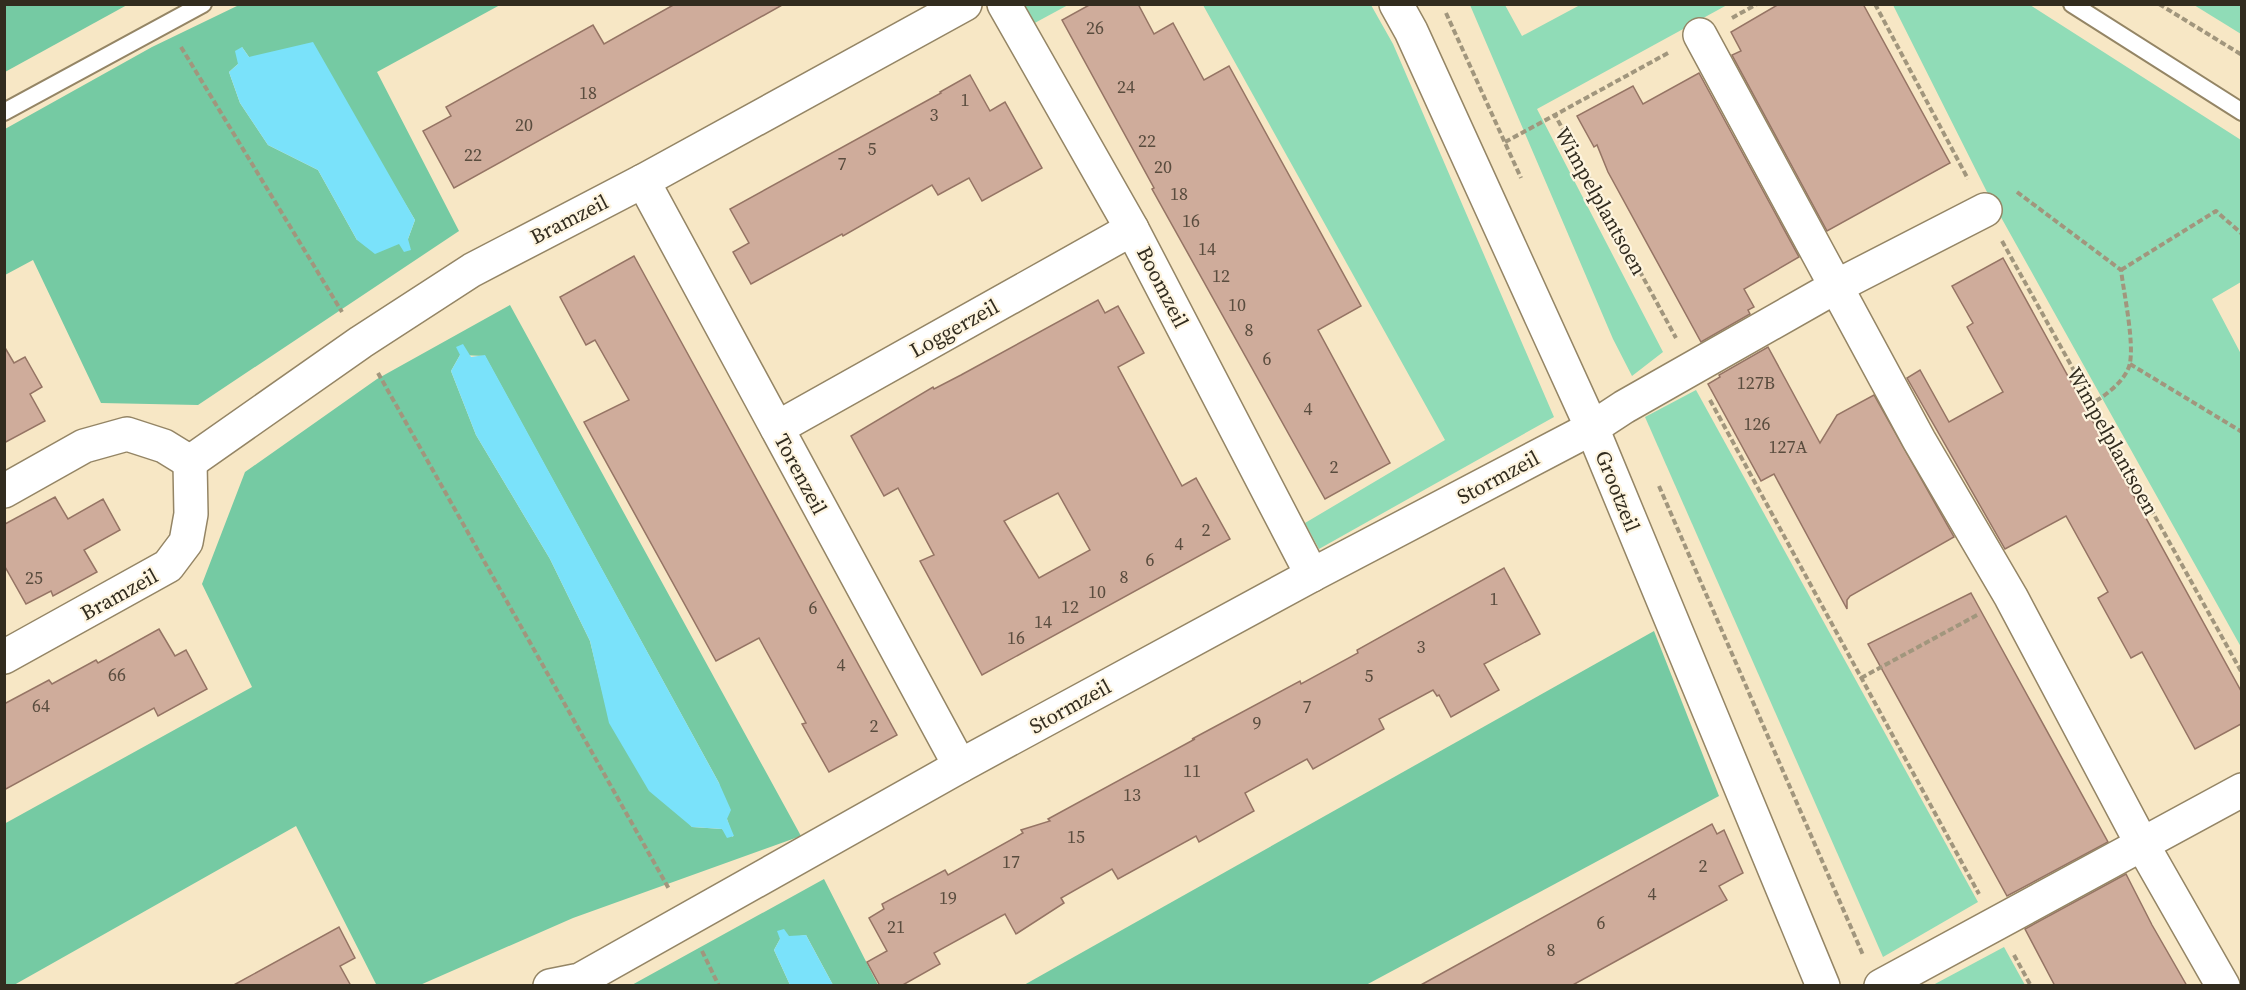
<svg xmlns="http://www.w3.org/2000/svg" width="2246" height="990" font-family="'Source Serif 4',serif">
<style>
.green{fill:#90dcb7}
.forest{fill:#75caa3;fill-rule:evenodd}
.water{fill:#7ae2fa}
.building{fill:#cfac9b;stroke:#957464;stroke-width:1.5;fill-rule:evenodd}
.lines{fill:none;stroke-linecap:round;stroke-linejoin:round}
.lane-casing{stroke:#948565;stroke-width:20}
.street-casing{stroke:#948565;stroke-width:36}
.path{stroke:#a1967d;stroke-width:4;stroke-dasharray:6 3;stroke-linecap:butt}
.lane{stroke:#fff;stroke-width:16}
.street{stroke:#fff;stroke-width:33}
.labels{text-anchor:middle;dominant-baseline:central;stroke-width:4.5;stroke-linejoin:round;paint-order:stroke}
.number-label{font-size:18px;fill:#594c3e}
.street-label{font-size:21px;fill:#322c1f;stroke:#fef5e0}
</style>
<rect width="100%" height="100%" fill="#f7e7c5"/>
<g class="green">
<path d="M1023 5H1068L1031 25Z"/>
<path d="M1203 5H1371L1393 44 1554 417 1319 549 1305 523 1445 440Z"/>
<path d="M1470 5H1505L1522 36 1580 5H1727L1537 109 1663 352 1632 376 1613 339Z"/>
<path d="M1893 5H2030L2241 140V282L2212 299 2241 354V647L1988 194Z"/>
<path d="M2194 5H2241V34Z"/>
<path d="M1696 390 1978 902 1883 957 1645 417Z"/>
<path d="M2004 947 2025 985H1933Z"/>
</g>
<g class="forest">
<path d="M5 4H127V5L5 72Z"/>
<path d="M239 5H500L377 72 459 231 198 405 101 403 33 260 5 275V129L152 47ZM242 47 249 57 387 173 415 220 408 239 357 240 318 170 268 145 240 103 229 72 238 64Z"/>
<path d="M510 305 801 836 573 918 420 985 377 986 296 826 14 985 5 986 4 824 252 687 202 584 245 472 377 379ZM460 355 485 356 719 783 727 819 733 837 722 829 692 827 610 723 590 641 550 559 476 435 451 371Z"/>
<path d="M1654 631 1719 796 1366 985H1024Z"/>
<path d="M824 879 878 985H833L806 935 780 939 774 950 790 985 630 986Z"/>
</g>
<g class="water">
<path d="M313 42 415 220 408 239 411 250 404 252 399 244 375 254 357 240 318 170 268 145 240 103 229 72 238 64 235 51 242 47 249 57Z"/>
<path d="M463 344 471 357 485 355 719 783 731 810 727 819 734 836 727 838 722 829 692 827 649 791 609 723 590 641 550 559 476 435 451 371 460 355 456 347Z"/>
<path d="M784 929 789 936 806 935 833 985H790L774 950 780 939 777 931Z"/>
</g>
<g class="building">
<path d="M675 4H784L454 188 423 131 451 116 446 107 593 25 604 44Z"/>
<path d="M1091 4H1138L1154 34 1173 23 1204 80 1229 66 1361 306 1318 330 1390 463 1325 499 1152 189 1154 188 1062 20Z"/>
<path d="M1779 4H1863L1950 163 1827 231 1732 55 1741 51 1731 32Z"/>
<path d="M1699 73 1799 257 1744 289 1754 307 1748 310 1750 314 1701 342 1608 172 1597 145 1594 147 1577 116 1633 86 1643 104Z"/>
<path d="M970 75 990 111 1005 102 1042 168 982 201 969 178 938 195 932 185 843 236 842 234 751 284 733 252 749 243 730 209 941 93 940 92Z"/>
<path d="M634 256 897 735 829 772 802 724 806 723 759 638 716 661 584 422 629 400 595 340 586 345 560 297Z"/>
<path d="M2003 258 2241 691V724L2195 749 2142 652 2131 658 2098 598 2108 592 2066 516 2005 549 1907 378 1920 370 1949 422 2003 392 1967 327 1973 323 1952 286Z"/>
<path d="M1098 300 1105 313 1118 306 1144 353 1118 367 1182 486 1196 478 1230 539 982 675 920 561 934 555 898 488 884 496 851 436 933 387 934 389 961 375ZM1058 493 1090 550 1039 578 1004 521Z"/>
<path d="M4 346 14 363 25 357 42 387 30 394 45 421 4 443Z"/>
<path d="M1768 347 1820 443 1837 415 1874 395 1954 537 1850 596 1847 600V609L1774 474 1761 481 1708 384 1720 377 1719 375Z"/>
<path d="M55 497 68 519 103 499 120 530 84 550 97 572 53 596 51 591 26 604 4 565 5 524Z"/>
<path d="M1504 568 1540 634 1484 664 1499 690 1451 717 1439 695 1437 696 1433 690 1379 719 1384 729 1313 769 1307 759 1245 793 1254 811 1199 842 1196 836 1118 879 1112 869 1061 898 1064 903 1016 934 1005 914 934 953 940 964 901 986H880L867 962 887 951 869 918 884 909 882 904 945 870 948 875 1023 833 1021 830 1050 821 1048 819 1195 739H1192L1300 681 1301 684 1358 653 1357 650Z"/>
<path d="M1971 593 2108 842 2007 896 1868 644Z"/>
<path d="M159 629 175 656 186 650 207 689 158 716 154 708 4 790V704L49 680 52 684 96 660 98 663Z"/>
<path d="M1712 824 1717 834 1724 830 1743 873 1719 886 1727 900 1647 944 1571 986H1419Z"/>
<path d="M2126 874 2152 925 2187 986H2055L2025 929Z"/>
<path d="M339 927 355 958 340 966 351 986H232Z"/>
</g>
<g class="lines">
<g class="lane-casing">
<g id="lane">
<path d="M2072 4 2242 112"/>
<path d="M4 112 203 4"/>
</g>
</g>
<g class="street-casing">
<g id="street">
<path d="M1004 4 1132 229 1312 575"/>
<path d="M1396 4 1411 31 1592 428 1823 986"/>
<path d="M1700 35 1919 440 2011 597 2142 844 2223 986"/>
<path d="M643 181 960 766"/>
<path d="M777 428 1132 229"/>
<path d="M190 462 361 342 472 270 643 181 965 4"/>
<path d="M4 491 84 446 127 434 164 446 190 462"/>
<path d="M4 657 168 566 186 542 191 514 190 462"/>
<path d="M550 986 580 980 960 766 1312 575 1592 428 1624 407 1837 286 1985 210"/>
<path d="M1881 986 2242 790"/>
</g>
</g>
<g class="path">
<path d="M1875 4 1968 179"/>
<path d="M2159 4 2242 55"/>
<path d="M1446 13 1521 178"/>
<path d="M1732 18 1757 4"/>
<path d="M181 47 342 312"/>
<path d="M1668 53 1555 115 1676 338"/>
<path d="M1505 142 1555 115"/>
<path d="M2017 192 2121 270C2124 294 2134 340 2130 363 2127 379 2106 396 2092 403"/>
<path d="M2002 241 2242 673"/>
<path d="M2121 270 2216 211 2242 234"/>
<path d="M2130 364 2242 432"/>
<path d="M378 373 669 889"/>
<path d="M1710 400 1979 894"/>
<path d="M1659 486 1863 955"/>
<path d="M1861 678 1979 614"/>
<path d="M702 951 719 986"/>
<path d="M2014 955 2031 986"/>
</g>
<use href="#lane" class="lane"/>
<use href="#street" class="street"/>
</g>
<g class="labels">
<g class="number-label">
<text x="1095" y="27">26</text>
<text x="1126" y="86">24</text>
<text x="588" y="92">18</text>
<text x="965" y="99">1</text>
<text x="934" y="114">3</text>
<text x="524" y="124">20</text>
<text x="1147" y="140">22</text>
<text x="872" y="148">5</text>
<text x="473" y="154">22</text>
<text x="842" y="163">7</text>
<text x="1163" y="166">20</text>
<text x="1179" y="193">18</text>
<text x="1191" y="220">16</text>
<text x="1207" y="248">14</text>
<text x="1221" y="275">12</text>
<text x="1237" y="304">10</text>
<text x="1249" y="329">8</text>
<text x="1267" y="358">6</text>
<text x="1756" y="382">127B</text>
<text x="1308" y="408">4</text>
<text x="1757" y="423">126</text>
<text x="1788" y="446">127A</text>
<text x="1334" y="466">2</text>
<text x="1206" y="529">2</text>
<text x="1179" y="543">4</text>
<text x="1150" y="559">6</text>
<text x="1124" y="576">8</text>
<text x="34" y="577">25</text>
<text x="1097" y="591">10</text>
<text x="1494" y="598">1</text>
<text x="1070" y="606">12</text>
<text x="813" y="607">6</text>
<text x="1043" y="621">14</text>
<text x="1016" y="637">16</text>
<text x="1421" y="646">3</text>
<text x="841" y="664">4</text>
<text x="117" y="674">66</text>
<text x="1369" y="675">5</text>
<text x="41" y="705">64</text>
<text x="1307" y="706">7</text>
<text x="1257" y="722">9</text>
<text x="874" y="725">2</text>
<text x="1192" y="770">11</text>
<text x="1132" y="794">13</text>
<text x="1076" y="836">15</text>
<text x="1011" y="861">17</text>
<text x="1703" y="865">2</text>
<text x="1652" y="893">4</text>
<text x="948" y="897">19</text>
<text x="1601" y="922">6</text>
<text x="896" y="926">21</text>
<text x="1551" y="949">8</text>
</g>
<g class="street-label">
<text transform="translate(1601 201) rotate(61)">Wimpelplantsoen</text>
<text transform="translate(569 219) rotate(-27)">Bramzeil</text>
<text transform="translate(1163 287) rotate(63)">Boomzeil</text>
<text transform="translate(954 328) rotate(-29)">Loggerzeil</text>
<text transform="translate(2113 441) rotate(61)">Wimpelplantsoen</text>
<text transform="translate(801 474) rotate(62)">Torenzeil</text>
<text transform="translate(1498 477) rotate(-28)">Stormzeil</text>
<text transform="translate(1618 491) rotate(68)">Grootzeil</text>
<text transform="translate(119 594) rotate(-29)">Bramzeil</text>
<text transform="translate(1070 706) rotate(-29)">Stormzeil</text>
</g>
</g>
<rect width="2246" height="990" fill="none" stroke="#322c1f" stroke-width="12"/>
</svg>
